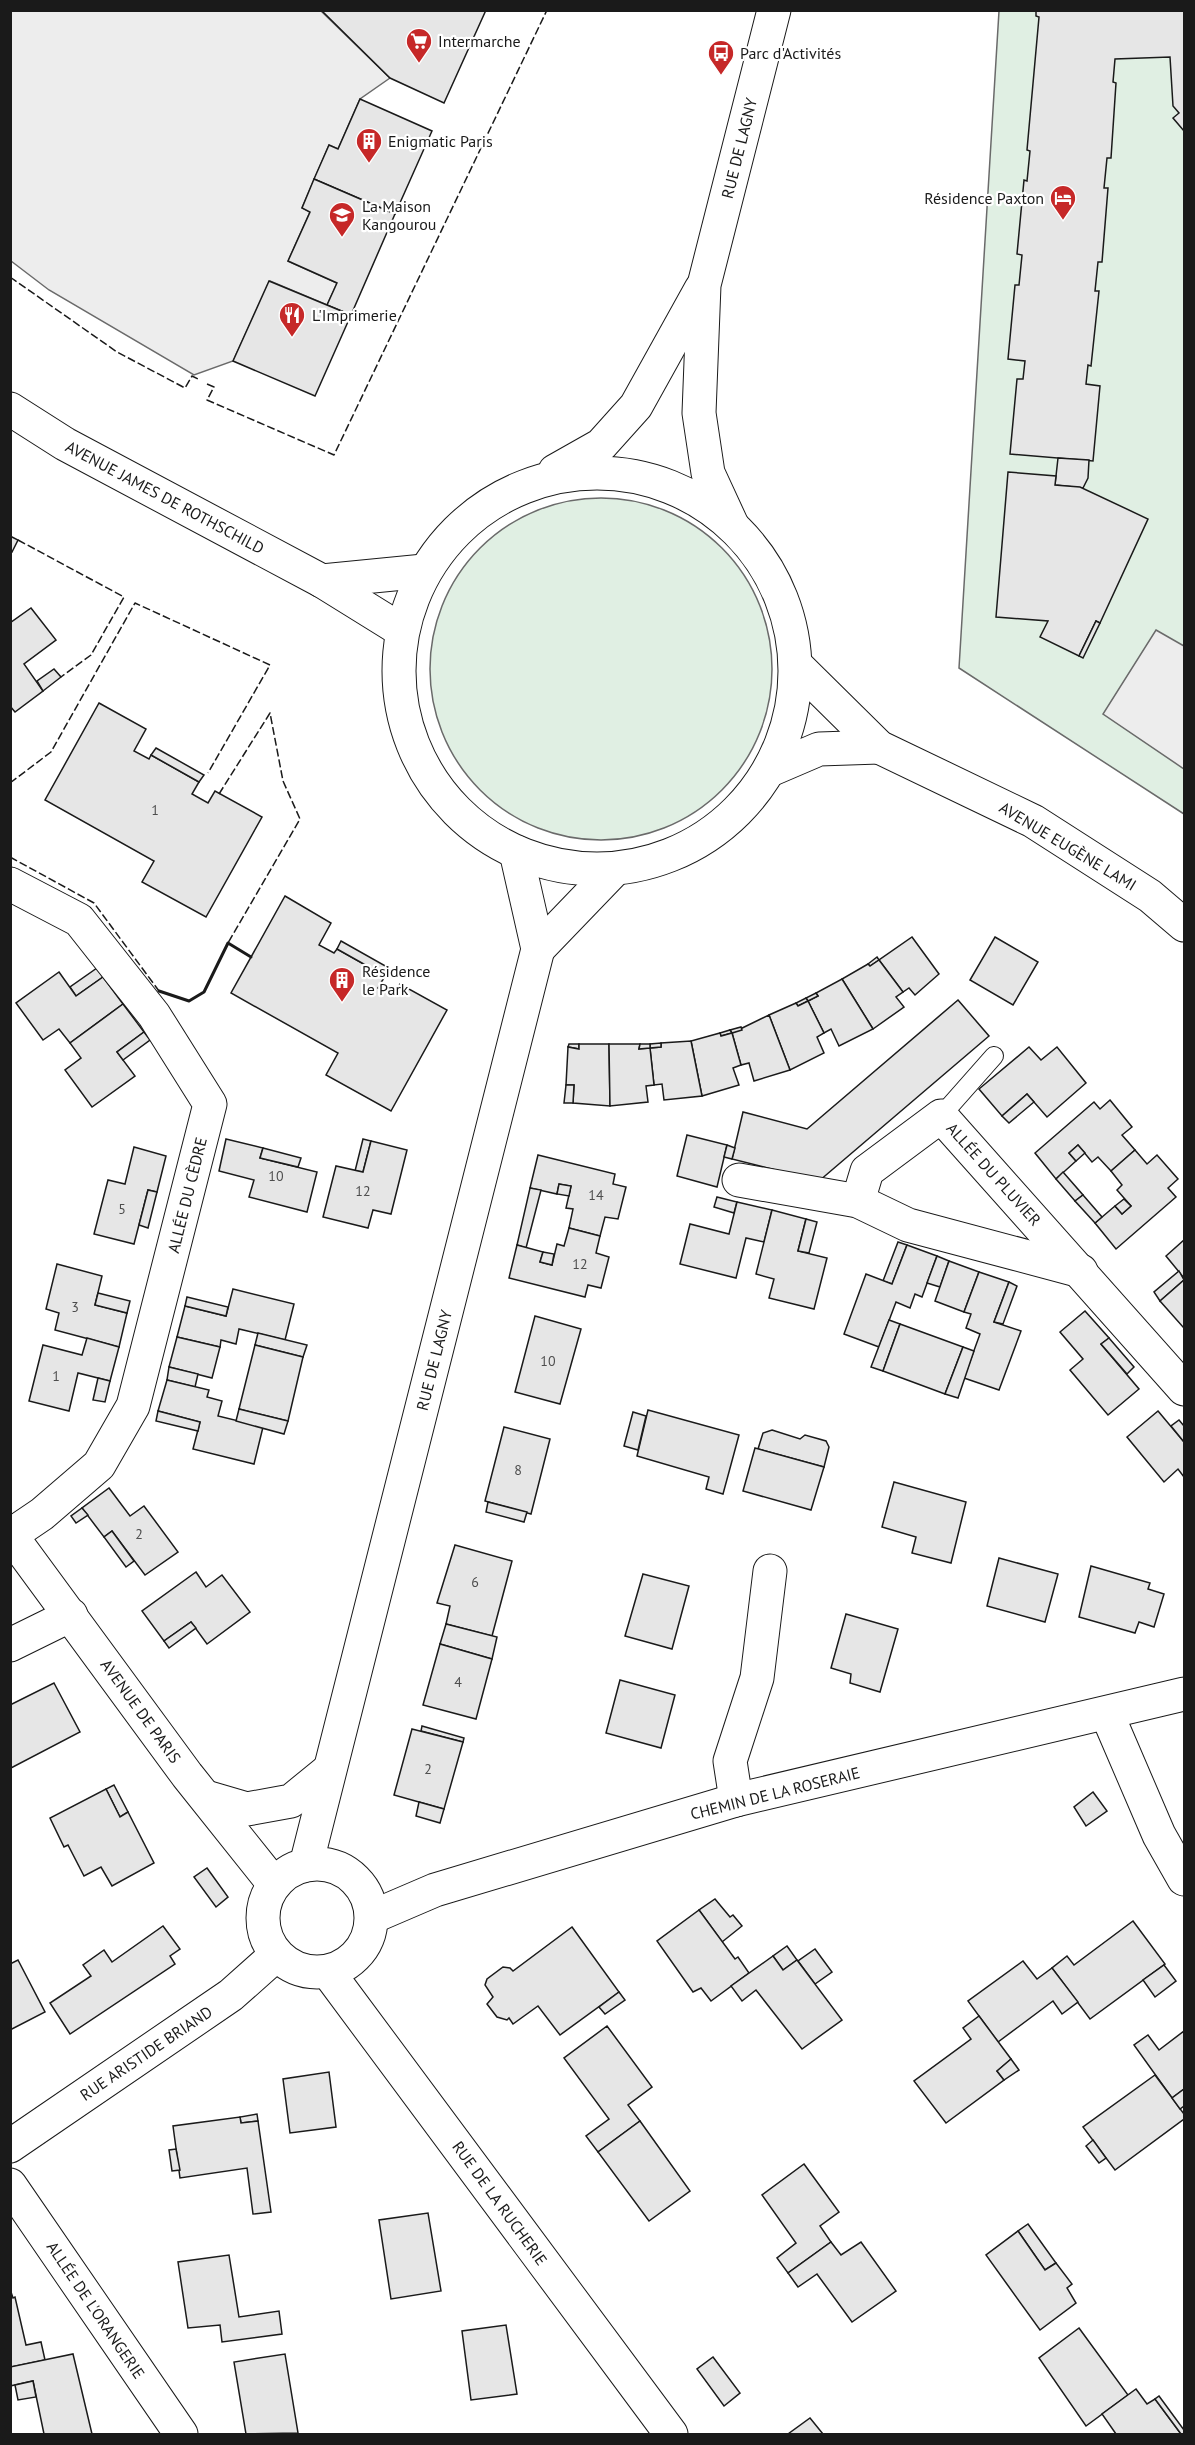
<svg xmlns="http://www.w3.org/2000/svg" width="1195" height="2445" font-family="'PT Sans',sans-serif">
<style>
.green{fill:#e0efe3;stroke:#6a6a6a;stroke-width:1.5}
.parking{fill:#ededed;stroke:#6a6a6a;stroke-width:1.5}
.building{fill:#e6e6e6;stroke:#1a1a1a;stroke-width:1.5}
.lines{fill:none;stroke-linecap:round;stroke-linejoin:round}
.lane-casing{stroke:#1a1a1a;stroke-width:20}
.street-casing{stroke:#1a1a1a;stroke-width:35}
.secondary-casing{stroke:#1a1a1a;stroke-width:35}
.lane{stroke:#fff;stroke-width:18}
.street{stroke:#fff;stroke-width:33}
.secondary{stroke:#fff;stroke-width:33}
.fence{stroke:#1a1a1a;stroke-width:1.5;stroke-dasharray:8 3;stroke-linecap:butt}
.wall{stroke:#1a1a1a;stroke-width:3}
.labels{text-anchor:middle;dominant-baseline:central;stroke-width:4.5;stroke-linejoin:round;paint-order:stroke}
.number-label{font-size:14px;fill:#4d4d4d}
.poi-label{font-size:16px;fill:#1a1a1a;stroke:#fff;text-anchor:start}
.street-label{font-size:16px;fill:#1a1a1a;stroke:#fff}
</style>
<rect width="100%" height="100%" fill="#fff"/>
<g class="green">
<path d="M999 11H1184V814L959 668Z"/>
<circle cx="601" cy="669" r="171"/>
</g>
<g class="parking">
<path d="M10 11H321L390 78 360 99 338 149 329 145 302 208 310 212 288 261 337 283 327 305 270 281 233 361 194 375 49 290 11 261Z"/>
<path d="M1156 630 1184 646V769L1103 714Z"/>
</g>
<g class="building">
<path d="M321 10H486L444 103 390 78Z"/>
<path d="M1036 10H1184V131L1173 118 1179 113 1173 106 1170 57 1115 59 1113 82 1116 83 1111 158H1107L1104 188H1108L1102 262H1098L1095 291H1099L1091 366 1088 365 1086 384 1100 386 1093 461 1010 454 1017 379H1023L1025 361 1008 359 1015 285H1019L1022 255 1017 254 1024 180 1027 181 1030 151 1027 150 1039 17 1036 16Z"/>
<path d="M360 99 432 131 395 214 314 179 329 145 338 149Z"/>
<path d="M314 179 395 214 351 315 327 305 337 283 288 261 310 212 302 208Z"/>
<path d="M269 281 351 315 315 396 233 361Z"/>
<path d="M1058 458 1089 460 1088 478 1083 488 1055 485Z"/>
<path d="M1008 472 1056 476 1055 485 1080 487 1148 519 1100 623 1096 621 1079 656 1040 637 1048 621 996 617Z"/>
<path d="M10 536 18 540 12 552 10 551Z"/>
<path d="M31 608 56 640 24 664 43 691 15 712 10 706V623Z"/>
<path d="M1096 621 1100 623 1083 658 1079 656Z"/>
<path d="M54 669 61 677 43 691 37 681Z"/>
<path d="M99 703 146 729 134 751 149 759 151 755 199 782 192 794 208 803 215 791 262 817 206 917 142 882 154 861 45 800Z"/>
<path d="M156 748 204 775 199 782 151 755Z"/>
<path d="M285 896 331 923 319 945 334 953 337 949 385 976 378 988 394 996 400 984 447 1010 391 1111 326 1075 338 1053 231 993Z"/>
<path d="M912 937 939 974 915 995 909 988 903 992 879 960Z"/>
<path d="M995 937 1038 962 1013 1005 970 980Z"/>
<path d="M341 941 389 968 385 976 337 949Z"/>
<path d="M877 957 879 960 870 966 868 964Z"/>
<path d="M879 960 903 992 896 997 904 1007 873 1029 842 979 868 964 870 966Z"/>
<path d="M97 968 103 977 76 996 70 987Z"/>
<path d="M59 972 76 996 103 977 123 1004 70 1043 59 1029 43 1040 16 1003Z"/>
<path d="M842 979 873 1029 839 1046 831 1029 824 1033 808 1001 818 996 816 993Z"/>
<path d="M816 993 818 996 808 1001 806 998Z"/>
<path d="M806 998 808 1001 798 1006 796 1003Z"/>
<path d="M958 1000 989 1036 819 1181 732 1159 743 1112 807 1129Z"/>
<path d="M808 1001 824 1033 817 1037 824 1053 790 1070 769 1015 796 1003 798 1006Z"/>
<path d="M123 1004 144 1032 117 1052 135 1076 92 1107 65 1070 81 1058 70 1043Z"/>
<path d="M769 1015 790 1070 754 1081 749 1063 741 1065 732 1033Z"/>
<path d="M741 1027 742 1030 732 1033 730 1030Z"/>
<path d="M730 1030 732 1033 721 1036 720 1033Z"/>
<path d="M144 1032 150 1040 123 1060 117 1052Z"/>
<path d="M720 1033 721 1036 732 1033 741 1065 733 1068 739 1085 702 1096 691 1041Z"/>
<path d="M691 1041 702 1096 664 1100 662 1084 654 1085 650 1048 661 1047V1043Z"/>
<path d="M661 1043V1047L650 1048V1044Z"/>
<path d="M569 1044H579V1049L568 1047Z"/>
<path d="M579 1044H609L610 1106 573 1103 574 1085H566L568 1047 579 1049Z"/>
<path d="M609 1044H640L639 1049 650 1048 654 1085 646 1086 648 1102 610 1106Z"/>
<path d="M640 1044H650V1048L639 1049Z"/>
<path d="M1029 1047 1041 1060 1057 1047 1086 1083 1047 1117 1027 1094 1002 1116 979 1089Z"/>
<path d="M566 1085H574L573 1103H564Z"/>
<path d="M1027 1094 1034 1102 1009 1123 1002 1116Z"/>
<path d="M1110 1100 1132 1127 1122 1135 1135 1150 1111 1171 1098 1157 1092 1162 1078 1145 1069 1153 1076 1161 1056 1179 1035 1153 1094 1102 1100 1109Z"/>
<path d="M687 1135 727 1145 717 1187 677 1176Z"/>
<path d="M226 1139 263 1148 260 1158 317 1172 307 1212 249 1197 254 1180 219 1171Z"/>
<path d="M363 1139 371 1141 363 1172 355 1171Z"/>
<path d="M371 1141 407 1150 391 1214 373 1210 368 1228 323 1217 336 1166 363 1172Z"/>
<path d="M727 1145 735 1148 732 1159 724 1157Z"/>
<path d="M1078 1145 1085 1153 1076 1161 1069 1153Z"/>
<path d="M134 1147 166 1156 157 1192 148 1190 134 1244 94 1234 108 1180 125 1184Z"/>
<path d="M263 1148 301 1158 298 1167 260 1158Z"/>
<path d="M1135 1150 1147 1164 1157 1155 1178 1179 1168 1188 1176 1197 1116 1249 1095 1223 1115 1206 1122 1214 1131 1206 1117 1190 1122 1185 1111 1171Z"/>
<path d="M538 1155 615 1174 613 1184 626 1187 618 1219 605 1217 600 1236 569 1228 573 1209 566 1208 571 1186 559 1184 557 1194 530 1188Z"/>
<path d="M1063 1172 1083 1195 1075 1201 1056 1179Z"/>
<path d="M559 1184 571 1186 569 1196 557 1194Z"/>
<path d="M530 1188 541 1190 526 1248 517 1245Z"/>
<path d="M148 1190 157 1192 148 1228 139 1225Z"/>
<path d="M1083 1195 1102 1217 1095 1223 1075 1201Z"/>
<path d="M717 1197 737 1202 734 1213 714 1207Z"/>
<path d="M1124 1199 1131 1206 1122 1214 1115 1206Z"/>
<path d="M737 1202 772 1210 764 1242 746 1238 736 1278 680 1264 690 1224 729 1234Z"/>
<path d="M772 1210 806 1219 798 1251 827 1258 814 1309 769 1298 774 1279 756 1274Z"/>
<path d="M806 1219 817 1222 809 1253 798 1251Z"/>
<path d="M569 1228 600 1236 596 1253 609 1257 601 1288 588 1285 585 1297 509 1278 517 1245 543 1252 540 1262 552 1265 557 1244 564 1246Z"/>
<path d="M1184 1240V1278L1166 1256Z"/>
<path d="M898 1242 907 1245 892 1284 883 1281Z"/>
<path d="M907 1245 937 1256 922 1297 915 1294 910 1308 896 1302 879 1347 844 1334 866 1274 892 1284Z"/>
<path d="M543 1252 554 1254 552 1265 540 1262Z"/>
<path d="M937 1256 949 1261 940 1287 927 1283Z"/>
<path d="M949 1261 979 1272 964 1312 935 1301Z"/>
<path d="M57 1264 102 1276 95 1305 127 1313 119 1347 55 1330 59 1313 46 1309Z"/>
<path d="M1179 1271 1184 1280 1160 1301 1154 1292Z"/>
<path d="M979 1272 1009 1282 994 1322 1021 1331 999 1390 964 1378 980 1334 966 1328 971 1314 964 1312Z"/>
<path d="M1184 1280V1326L1183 1327 1160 1301Z"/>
<path d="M1009 1282 1017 1286 1003 1324 994 1322Z"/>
<path d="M233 1289 294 1304 285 1340 239 1329 236 1344 221 1340 220 1347 177 1337 185 1306 226 1316Z"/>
<path d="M98 1293 130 1301 127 1313 95 1305Z"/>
<path d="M187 1297 228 1307 226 1316 185 1306Z"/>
<path d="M1085 1311 1109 1338 1101 1344 1139 1389 1108 1415 1070 1370 1083 1359 1060 1332Z"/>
<path d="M535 1316 581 1329 560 1404 515 1392Z"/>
<path d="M889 1320 900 1324 883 1371 871 1367Z"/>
<path d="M900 1324 963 1347 945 1394 883 1371Z"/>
<path d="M258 1333 307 1345 303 1357 255 1345Z"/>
<path d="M177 1337 220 1347 212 1378 169 1367Z"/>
<path d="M87 1338 119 1347 110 1381 78 1373 69 1411 29 1401 43 1345 82 1355Z"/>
<path d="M1109 1338 1134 1367 1127 1374 1101 1344Z"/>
<path d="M255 1345 303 1357 288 1421 239 1409Z"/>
<path d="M963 1347 974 1351 958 1398 945 1394Z"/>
<path d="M169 1367 198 1374 195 1387 167 1380Z"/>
<path d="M98 1378 110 1381 105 1402 93 1400Z"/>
<path d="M167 1380 209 1390 207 1397 222 1401 218 1416 263 1427 254 1464 193 1449 200 1422 158 1411Z"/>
<path d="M239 1409 288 1421 284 1434 236 1421Z"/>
<path d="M648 1410 739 1435 723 1494 706 1489 709 1477 637 1456Z"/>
<path d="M158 1411 200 1422 198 1431 156 1421Z"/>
<path d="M1158 1411 1184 1442V1477L1178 1469 1164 1482 1127 1437Z"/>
<path d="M633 1412 646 1416 638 1450 624 1446Z"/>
<path d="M1179 1420 1184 1426V1442L1171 1426Z"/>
<path d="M504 1427 550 1439 531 1514 485 1501Z"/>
<path d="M772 1430 800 1439 805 1435 826 1441 829 1447 824 1467 758 1449 763 1433Z"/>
<path d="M755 1448 824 1467 811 1510 743 1491Z"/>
<path d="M894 1482 966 1502 951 1563 912 1553 916 1537 882 1527Z"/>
<path d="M109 1488 130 1516 144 1506 178 1552 145 1575 112 1531 104 1537 82 1508Z"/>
<path d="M488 1502 527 1512 524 1522 486 1512Z"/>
<path d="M82 1508 88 1515 76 1523 71 1516Z"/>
<path d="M112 1531 134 1561 126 1567 104 1537Z"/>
<path d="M455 1545 512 1561 492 1636 446 1624 450 1606 437 1603Z"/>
<path d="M999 1558 1058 1574 1045 1622 987 1606Z"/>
<path d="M1091 1566 1150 1583 1148 1589 1164 1594 1154 1627 1139 1622 1135 1633 1079 1617Z"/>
<path d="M196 1572 206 1587 222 1575 250 1612 207 1644 191 1622 164 1641 142 1611Z"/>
<path d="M643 1574 689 1586 672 1649 625 1636Z"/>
<path d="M846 1614 898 1629 880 1692 850 1683 851 1674 831 1668Z"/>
<path d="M191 1622 196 1628 169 1648 164 1641Z"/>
<path d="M446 1624 497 1637 492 1659 440 1644Z"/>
<path d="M440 1644 492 1659 476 1719 423 1705Z"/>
<path d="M620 1680 675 1695 661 1748 606 1733Z"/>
<path d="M54 1683 80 1732 11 1768 10 1705Z"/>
<path d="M422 1726 464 1738 463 1742 421 1731Z"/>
<path d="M412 1729 463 1742 444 1809 394 1795Z"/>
<path d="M114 1785 128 1812 120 1817 106 1789Z"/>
<path d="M106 1789 120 1817 128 1812 154 1863 112 1886 101 1867 84 1876 68 1845 64 1847 50 1818Z"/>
<path d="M1093 1792 1107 1811 1086 1826 1074 1807Z"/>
<path d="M419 1802 444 1809 440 1823 416 1816Z"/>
<path d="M207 1868 228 1897 216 1907 194 1877Z"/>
<path d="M715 1899 730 1917 733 1915 742 1926 722 1942 699 1910Z"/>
<path d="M699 1910 735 1959 738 1957 749 1973 711 2001 701 1988 693 1992 657 1941Z"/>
<path d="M1133 1921 1165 1964 1090 2019 1052 1968 1067 1956 1074 1965Z"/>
<path d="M163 1926 180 1949 170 1956 175 1964 70 2034 50 2003 91 1976 83 1965 104 1950 112 1962Z"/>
<path d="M572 1927 619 1992 560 2035 538 2006 513 2024 509 2018 507 2020 497 2017 487 2004 493 1997 485 1985 487 1979 503 1967 510 1968 513 1971Z"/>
<path d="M787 1946 797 1960 783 1970 773 1956Z"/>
<path d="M815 1949 832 1972 815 1984 798 1961Z"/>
<path d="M773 1956 783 1970 797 1960 842 2020 802 2049 756 1990 742 2001 731 1986Z"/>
<path d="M18 1960 45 2012 10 2030V1964Z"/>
<path d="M1023 1961 1037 1979 1052 1968 1078 2002 1062 2014 1053 2001 998 2042 968 2001Z"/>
<path d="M1164 1965 1176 1981 1155 1997 1143 1980Z"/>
<path d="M619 1992 625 2000 605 2014 599 2007Z"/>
<path d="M979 2016 1011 2059 997 2071 1004 2080 946 2123 914 2081 971 2039 963 2028Z"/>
<path d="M607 2026 652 2087 628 2105 640 2121 598 2152 586 2136 609 2119 564 2058Z"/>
<path d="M1184 2031V2089L1172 2098 1134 2045 1148 2035 1159 2050Z"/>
<path d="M1011 2059 1019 2070 1004 2080 997 2071Z"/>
<path d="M329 2072 336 2127 290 2133 283 2079Z"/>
<path d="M1155 2075 1184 2114V2119L1115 2170 1083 2127Z"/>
<path d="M1184 2089V2106L1180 2109 1172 2098Z"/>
<path d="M257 2114 258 2121 241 2123 240 2117Z"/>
<path d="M240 2117 241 2123 258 2121 271 2212 253 2214 247 2168 180 2178 173 2126Z"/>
<path d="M640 2121 690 2191 649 2221 598 2152Z"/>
<path d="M1093 2140 1106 2158 1099 2163 1086 2146Z"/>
<path d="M176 2149 180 2170 172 2171 169 2150Z"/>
<path d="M804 2164 839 2212 820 2226 831 2242 788 2273 777 2258 796 2243 762 2195Z"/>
<path d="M428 2213 441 2291 391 2299 379 2220Z"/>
<path d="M1028 2224 1056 2263 1045 2270 1018 2231Z"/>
<path d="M1018 2231 1045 2270 1056 2263 1072 2284 1067 2288 1076 2303 1040 2330 986 2255Z"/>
<path d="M831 2242 841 2255 861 2242 896 2291 852 2322 817 2274 798 2287 788 2273Z"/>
<path d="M229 2255 239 2317 279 2311 282 2334 222 2342 220 2325 188 2328 178 2262Z"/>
<path d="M10 2289 13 2298 15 2297 26 2345 41 2342 45 2360 11 2367Z"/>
<path d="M506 2325 517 2394 471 2400 462 2331Z"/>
<path d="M1079 2328 1128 2395 1086 2426 1039 2358Z"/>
<path d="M73 2354 92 2434H44L33 2381 10 2386V2367Z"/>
<path d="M285 2354 298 2433 246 2434 234 2362Z"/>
<path d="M713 2357 740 2393 724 2406 697 2369Z"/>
<path d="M33 2381 36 2397 18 2400 15 2385Z"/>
<path d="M1136 2389 1147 2404 1155 2399 1181 2434H1116L1102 2414Z"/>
<path d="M1159 2396 1184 2430V2434H1181L1155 2399Z"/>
<path d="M810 2418 823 2434H788Z"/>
</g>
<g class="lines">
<g class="lane-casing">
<path id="lane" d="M941 1116 994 1056"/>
</g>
<g class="street-casing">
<g id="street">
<path d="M10 409 65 444 322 581 401 630"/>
<path d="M322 581 424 571"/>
<path d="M796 665 879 747 1033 821 1150 896 1184 925"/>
<path d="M770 770 819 749 879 747"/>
<path d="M10 884 79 920 154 1015 210 1104 133 1406 99 1465 42 1514 11 1535"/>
<path d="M739 1180 858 1201 908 1225 1081 1271"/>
<path d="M858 1201 867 1171 941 1116 1184 1389"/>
<path d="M10 1534 187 1775 274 1884"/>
<path d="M10 1645 71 1615"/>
<path d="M1107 1714 1159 1835 1184 1879"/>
<path d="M206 1797 247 1809 291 1801 329 1770"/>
<path d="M736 1800 730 1761 757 1678 770 1571"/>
<path d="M372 1917 435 1890 736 1800 1184 1694"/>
<path d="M10 2185 181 2434"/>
</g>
</g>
<g class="secondary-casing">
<g id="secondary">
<path d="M555 471 601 445 636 406 701 289"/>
<circle cx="597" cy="671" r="198"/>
<path d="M732 525 708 473 699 413 704 285 774 10"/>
<path d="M538 949 615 869"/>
<circle cx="317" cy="1918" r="54"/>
<path d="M306 1865 538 949 516 852"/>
<path d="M328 1972 671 2434"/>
<path d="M10 2146 231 1995 276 1955"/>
</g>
</g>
<use href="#lane" class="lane"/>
<use href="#street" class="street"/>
<use href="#secondary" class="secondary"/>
<g class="fence">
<path d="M10 277 117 352 185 388 192 376 198 379"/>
<path d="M207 384 214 387 207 400 334 455 547 10"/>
<path d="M18 540 124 597 91 655 61 677"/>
<path d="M10 783 51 752 135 603 270 665 208 773"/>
<path d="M219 794 270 713 283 781 300 819 228 943"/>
<path d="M10 857 94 903 159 991"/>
</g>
<path class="wall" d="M159 991 189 1001 204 992 228 943 251 957"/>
</g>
<defs>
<g id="supermarket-pin" transform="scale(1.35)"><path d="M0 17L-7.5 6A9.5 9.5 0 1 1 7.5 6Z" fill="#c62828" stroke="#fff"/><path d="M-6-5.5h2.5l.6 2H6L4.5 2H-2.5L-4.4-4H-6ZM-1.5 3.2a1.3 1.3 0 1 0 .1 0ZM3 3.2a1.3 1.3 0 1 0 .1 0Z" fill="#fff"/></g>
<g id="bus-pin" transform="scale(1.35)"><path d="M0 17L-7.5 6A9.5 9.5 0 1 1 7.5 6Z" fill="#c62828" stroke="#fff"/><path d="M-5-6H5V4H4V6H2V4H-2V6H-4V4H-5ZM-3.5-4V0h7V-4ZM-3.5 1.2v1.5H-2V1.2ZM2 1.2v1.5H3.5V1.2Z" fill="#fff"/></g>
<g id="building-pin" transform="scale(1.35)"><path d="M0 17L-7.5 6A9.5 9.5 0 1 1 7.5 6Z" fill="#c62828" stroke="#fff"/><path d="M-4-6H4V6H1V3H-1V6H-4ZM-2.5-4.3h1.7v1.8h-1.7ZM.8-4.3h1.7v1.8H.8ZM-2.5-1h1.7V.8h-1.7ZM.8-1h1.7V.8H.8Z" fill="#fff"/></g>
<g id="hotel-pin" transform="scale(1.35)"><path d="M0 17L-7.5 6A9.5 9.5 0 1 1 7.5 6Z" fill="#c62828" stroke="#fff"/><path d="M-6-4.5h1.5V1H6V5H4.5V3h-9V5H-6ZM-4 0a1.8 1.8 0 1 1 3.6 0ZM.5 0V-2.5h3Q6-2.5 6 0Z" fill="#fff"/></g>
<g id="school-pin" transform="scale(1.35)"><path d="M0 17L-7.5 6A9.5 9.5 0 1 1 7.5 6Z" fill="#c62828" stroke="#fff"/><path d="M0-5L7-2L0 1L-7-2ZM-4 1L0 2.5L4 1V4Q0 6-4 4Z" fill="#fff"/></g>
<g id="restaurant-pin" transform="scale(1.35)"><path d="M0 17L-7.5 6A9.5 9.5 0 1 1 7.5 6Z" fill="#c62828" stroke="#fff"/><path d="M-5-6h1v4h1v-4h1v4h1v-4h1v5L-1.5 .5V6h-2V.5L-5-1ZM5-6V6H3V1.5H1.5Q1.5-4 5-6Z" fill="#fff"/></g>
</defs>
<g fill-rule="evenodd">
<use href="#supermarket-pin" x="419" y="41"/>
<use href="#bus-pin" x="721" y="53"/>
<use href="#building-pin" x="369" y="141"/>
<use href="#hotel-pin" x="1063" y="198"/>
<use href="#school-pin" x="342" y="215"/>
<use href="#restaurant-pin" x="292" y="315"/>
<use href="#building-pin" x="342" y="980"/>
</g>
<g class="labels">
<g class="number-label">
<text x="155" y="810">1</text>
<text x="276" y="1176">10</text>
<text x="363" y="1191">12</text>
<text x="596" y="1195">14</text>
<text x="122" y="1209">5</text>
<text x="580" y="1264">12</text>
<text x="75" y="1307">3</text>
<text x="548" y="1361">10</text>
<text x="56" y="1376">1</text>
<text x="518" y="1470">8</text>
<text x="139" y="1534">2</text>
<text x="475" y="1582">6</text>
<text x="458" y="1682">4</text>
<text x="428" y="1769">2</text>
</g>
<g class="poi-label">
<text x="438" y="41">Intermarche</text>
<text x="740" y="53">Parc d'Activités</text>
<text x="388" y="141">Enigmatic Paris</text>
<text x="1044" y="198" text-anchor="end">Résidence Paxton</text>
<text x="362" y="206">La Maison<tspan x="362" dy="18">Kangourou</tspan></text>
<text x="312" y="315">L'Imprimerie</text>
<text x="362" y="971">Résidence<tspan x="362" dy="18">le Park</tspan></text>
</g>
<g class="street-label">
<text transform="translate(739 148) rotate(-76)">RUE DE LAGNY</text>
<text transform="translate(165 497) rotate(28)">AVENUE JAMES DE ROTHSCHILD</text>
<text transform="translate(1068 846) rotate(31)">AVENUE EUGÈNE LAMI</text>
<text transform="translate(994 1174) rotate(48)">ALLÉE DU PLUVIER</text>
<text transform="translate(187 1195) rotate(-76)">ALLÉE DU CÈDRE</text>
<text transform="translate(434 1360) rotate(-76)">RUE DE LAGNY</text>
<text transform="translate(141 1711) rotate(54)">AVENUE DE PARIS</text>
<text transform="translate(775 1793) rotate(-14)">CHEMIN DE LA ROSERAIE</text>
<text transform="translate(146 2053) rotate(-34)">RUE ARISTIDE BRIAND</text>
<text transform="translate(500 2203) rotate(54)">RUE DE LA RUCHERIE</text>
<text transform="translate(96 2310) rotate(56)">ALLÉE DE L'ORANGERIE</text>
</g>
</g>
<rect width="1195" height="2445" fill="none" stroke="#1a1a1a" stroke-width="24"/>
</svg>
